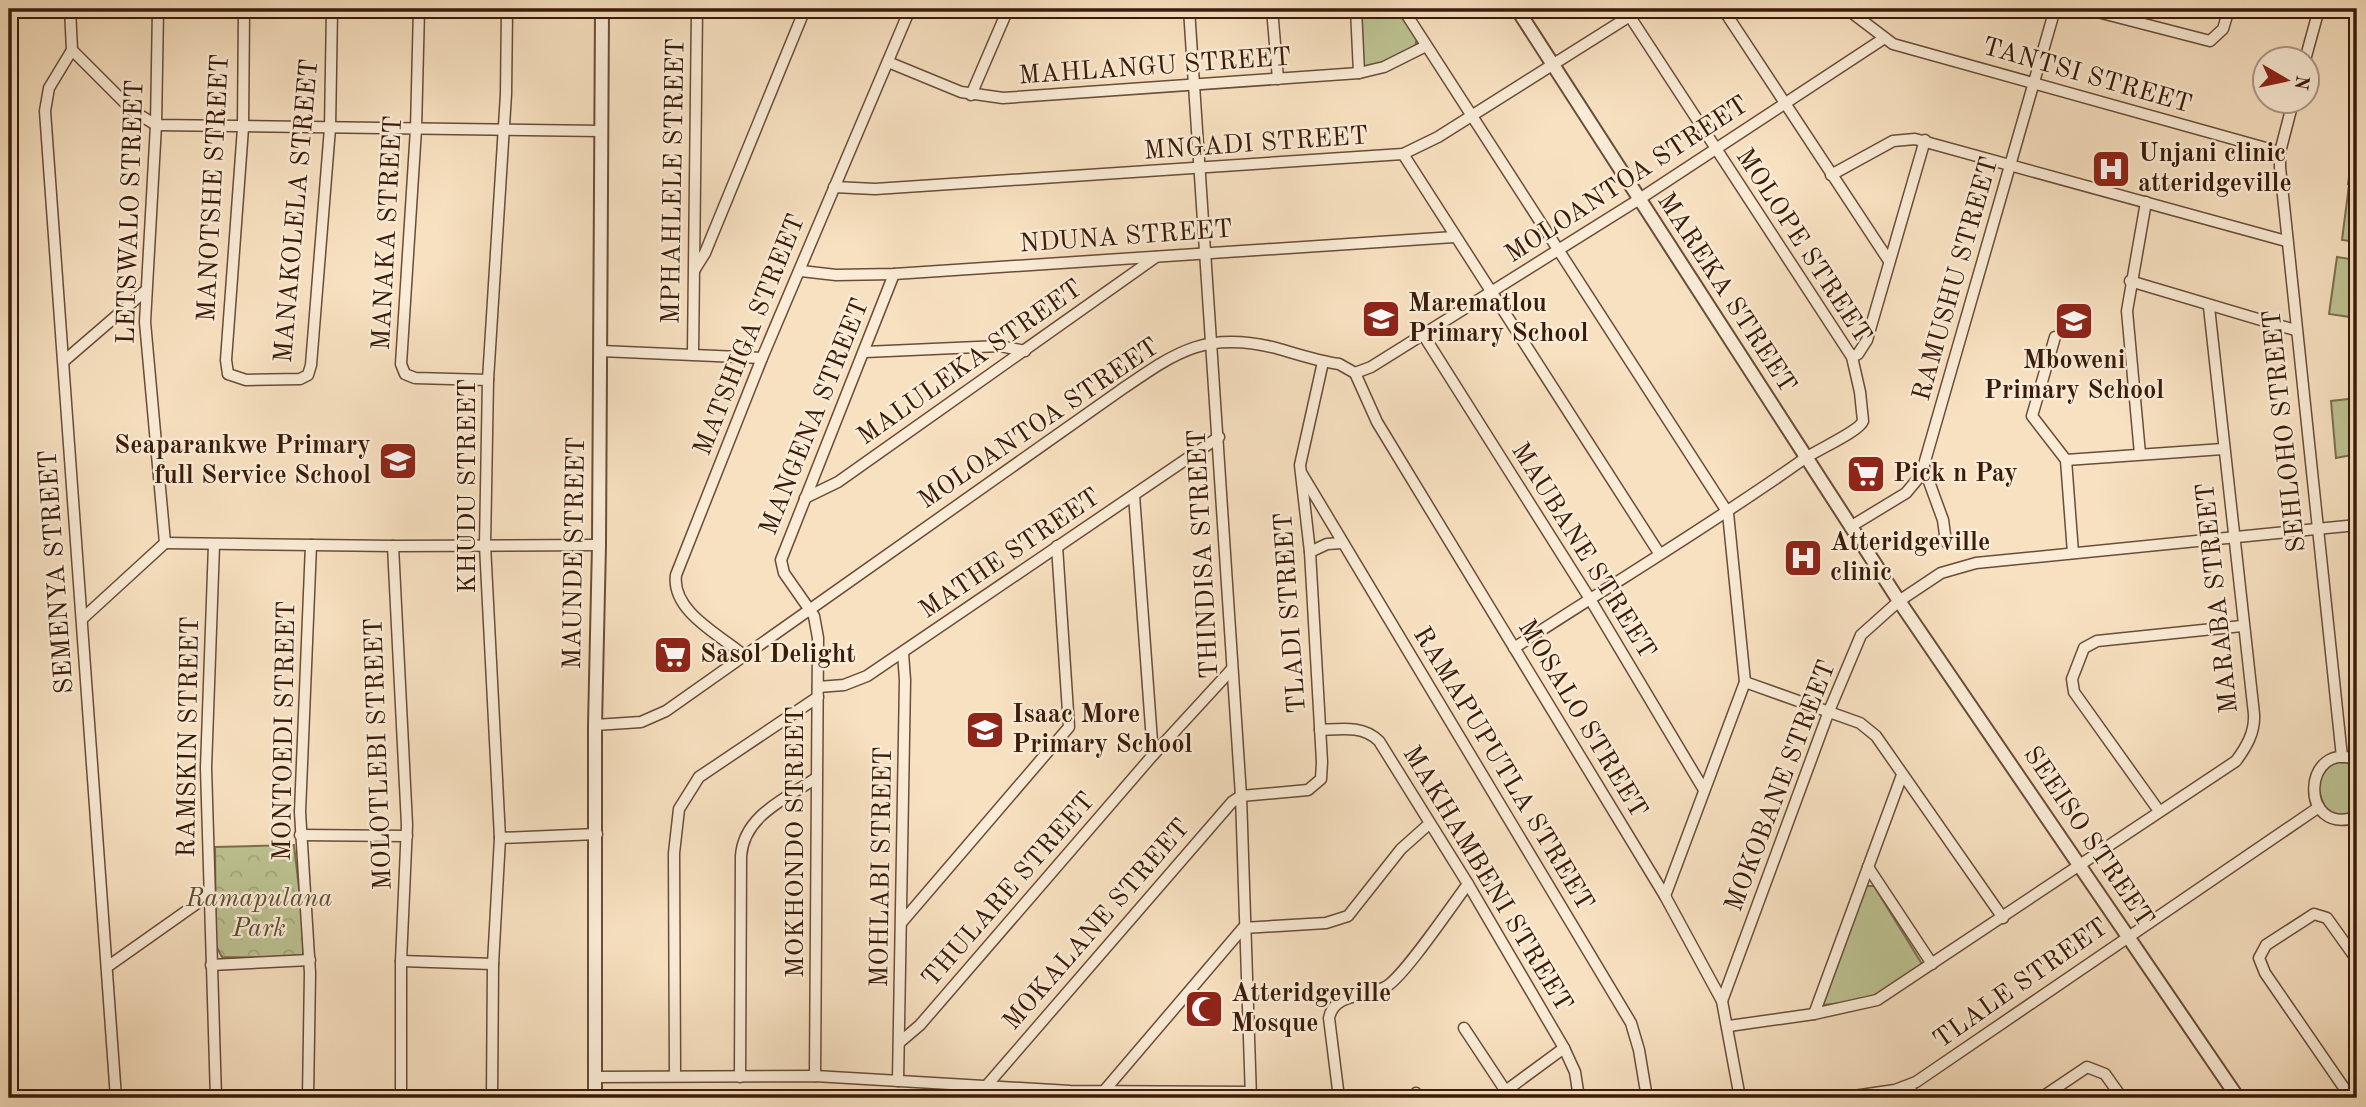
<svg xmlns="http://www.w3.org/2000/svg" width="2366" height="1107" font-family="'Old Standard TT',serif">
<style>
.green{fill:#bdc393;stroke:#7c6f4e;stroke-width:2}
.forest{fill:url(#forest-crowns);stroke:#7c6f4e;stroke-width:2}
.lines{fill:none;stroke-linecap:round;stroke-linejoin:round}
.minor-casing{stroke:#6a4c38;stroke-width:13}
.tertiary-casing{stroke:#6a4c38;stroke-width:16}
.minor{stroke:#faecd7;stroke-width:10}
.tertiary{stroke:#faecd7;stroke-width:12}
.labels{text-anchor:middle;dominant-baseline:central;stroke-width:5;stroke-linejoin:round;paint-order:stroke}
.street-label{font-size:26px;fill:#3a1b0a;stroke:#faecd7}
.poi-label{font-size:26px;font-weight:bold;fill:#3a1b0a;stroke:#faecd7;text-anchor:start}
.park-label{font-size:26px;font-style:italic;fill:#614d33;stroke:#faecd7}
</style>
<defs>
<pattern id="forest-crowns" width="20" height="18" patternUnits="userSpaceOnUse" patternTransform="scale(1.75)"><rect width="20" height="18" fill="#bdc393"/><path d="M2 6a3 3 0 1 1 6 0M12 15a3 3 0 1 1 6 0" fill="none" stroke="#a3a77d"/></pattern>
</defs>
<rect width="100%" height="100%" fill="#f8e1c1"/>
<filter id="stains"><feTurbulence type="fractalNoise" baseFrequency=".00286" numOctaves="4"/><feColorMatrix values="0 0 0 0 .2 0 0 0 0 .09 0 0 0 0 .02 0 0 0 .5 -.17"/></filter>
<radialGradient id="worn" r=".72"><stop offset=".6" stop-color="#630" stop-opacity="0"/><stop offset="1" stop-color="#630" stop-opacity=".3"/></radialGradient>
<g class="green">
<path d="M1360 9H1399L1417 37 1415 48 1377 68 1362 69Z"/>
<path d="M2352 157 2357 158V185L2348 184Z"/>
<path d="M2349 185 2357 186V242L2342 240Z"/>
<path d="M2337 257 2357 260V318L2329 314Z"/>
<path d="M2357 398V454L2336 458 2331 401Z"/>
<path d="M2340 761 2357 764V813C2328 824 2321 805 2317 781L2328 766Z"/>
<path d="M1866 886H1874L1922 964 1869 1000 1823 1005Z"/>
</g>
<path class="forest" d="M294 845 304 932 303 958 222 957 216 946 215 847Z"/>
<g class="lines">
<g class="minor-casing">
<g id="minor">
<path d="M70 9 72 50 133 111 156 125 601 131"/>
<path d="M158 9 156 125 145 322 165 543"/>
<path d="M244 9 243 128 226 360 228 374 246 380 300 379 308 375 311 365 330 128 332 9"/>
<path d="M419 9 416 129 401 364 405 374 415 378 488 380"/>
<path d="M1189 9 1241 796 1251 1098"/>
<path d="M1272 9 1278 79"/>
<path d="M1356 9 1359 73"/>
<path d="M1403 9 1728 513 1745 682 1665 896"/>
<path d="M1723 9 1889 261"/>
<path d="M1847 9 1893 44 2280 152"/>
<path d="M2086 9 2210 41 2223 29 2229 9"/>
<path d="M2133 20 2136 9"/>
<path d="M72 50 49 88 45 111 116 1098"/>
<path d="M2305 60 2319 9"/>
<path d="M888 62 961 92 1003 98 1359 73 1384 67 1426 46"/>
<path d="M971 95 1008 9"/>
<path d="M2293 102 2280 152V167L2342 757"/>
<path d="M1403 154 1659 553"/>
<path d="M1831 175 1893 141 1915 139 2286 241"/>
<path d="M834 187 875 189 1403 154 1438 137 1641 9"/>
<path d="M695 269 705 253 805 9"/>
<path d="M801 271 836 275 894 274 1454 237"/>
<path d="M2130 281 2295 330"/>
<path d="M1424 336 1590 599 1704 790"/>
<path d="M2055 337 2032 416 2066 460 2073 553"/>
<path d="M601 351 762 358"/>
<path d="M865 352 1000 346 1025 351"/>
<path d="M693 353 697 9"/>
<path d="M1852 357 1858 354 1867 340 1925 140"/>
<path d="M64 361 144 292"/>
<path d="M1355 373 1377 422 1665 896 1722 1001 1740 1098"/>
<path d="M2140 454 2127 311 2146 202"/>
<path d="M2066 460 2223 449"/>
<path d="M1924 468 1943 520 1946 542"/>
<path d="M1302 474 1631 1023 1639 1050 1647 1098"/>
<path d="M1134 495 1153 755"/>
<path d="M805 498 838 482 1156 257"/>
<path d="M1850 527 1906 493 1921 475 2055 9"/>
<path d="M165 543 393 546 599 545"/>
<path d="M214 545 206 768 216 1098"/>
<path d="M393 546 407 825 401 961V1098"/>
<path d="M1310 552 1327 544 1342 543"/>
<path d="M82 619 165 543"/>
<path d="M1514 648C1610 585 1708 527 1801 461 1814 451 1859 432 1863 421L1860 392 1852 357 1625 9"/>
<path d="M745 656C720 635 671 611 676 575L762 358 910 9"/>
<path d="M1745 682 1860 723 1876 736 2003 918"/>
<path d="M818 687 844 685 867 676 1219 437"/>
<path d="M595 725 641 722 666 711 1118 392C1175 353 1204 330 1276 348 1297 354 1318 361 1339 364L1355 373 1371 367 1638 200 1883 39"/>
<path d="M1320 730C1341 729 1363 725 1379 741L1468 884 1564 1048 1575 1072 1579 1098"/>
<path d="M2357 760C2303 738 2297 837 2357 817"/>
<path d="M2159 811 2074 692 2072 679 2084 648 2097 641 2242 626"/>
<path d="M300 835 407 836"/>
<path d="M500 838 597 834"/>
<path d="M1868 867 1932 964"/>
<path d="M902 922 1069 727 1057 546"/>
<path d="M401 961 493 964"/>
<path d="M211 965 310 960"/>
<path d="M107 967 209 895"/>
<path d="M1722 1001 1829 711 1861 635 1899 601 1941 573 1976 563 2357 525"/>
<path d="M1814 1014 1902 775"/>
<path d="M1729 1026 1814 1014 1877 1000 2236 761C2247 746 2255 732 2254 714L2209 307"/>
<path d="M1464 1028 1505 1090"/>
<path d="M900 1042 920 1025 1153 755 1232 669"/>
<path d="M675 1076 674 853 679 809 699 777 818 697"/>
<path d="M815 1076 818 638 814 616 784 573 781 560 894 274"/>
<path d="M596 1077 815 1076 1070 1091 1250 1092"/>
<path d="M740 1077 741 856C744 815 786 799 816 778"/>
<path d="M898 1081 905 680 903 653"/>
<path d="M988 1084 1232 802 1241 796 1308 790 1321 779 1322 762 1310 552 1300 465 1323 362"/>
<path d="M1908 1086 1916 1098"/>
<path d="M1104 1091 1243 928 1326 923 1348 916 1401 849 1429 824"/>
<path d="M1416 1093 1420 1098"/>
<path d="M308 1098 310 973 300 812 311 545"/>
<path d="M492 1098 493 964 500 838 485 545 488 380 506 94 507 9"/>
<path d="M1339 1098 1329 1018C1334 992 1367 998 1387 986 1405 975 1452 905 1468 884"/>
<path d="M1496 1098 1564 1048"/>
<path d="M1840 1098 1895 1090 1916 1082 2319 807"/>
<path d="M2041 1098 2087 1067 2105 1074 2122 1098"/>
<path d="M2351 1098 2265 973 2259 958 2266 945 2314 914 2327 918 2357 960"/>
</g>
</g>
<g class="tertiary-casing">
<g id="tertiary">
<path d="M1517 9 1899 601 2238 1098"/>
<path d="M595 1098V725L599 545 602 9"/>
</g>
</g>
<use href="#minor" class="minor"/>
<use href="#tertiary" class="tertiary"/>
</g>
<defs>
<g id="hospital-square" transform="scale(2.0125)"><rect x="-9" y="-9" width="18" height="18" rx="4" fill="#8f2418" stroke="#faecd7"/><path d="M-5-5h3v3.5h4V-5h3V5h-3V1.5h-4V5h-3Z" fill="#fff"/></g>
<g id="school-square" transform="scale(2.0125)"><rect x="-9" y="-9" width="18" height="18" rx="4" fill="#8f2418" stroke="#faecd7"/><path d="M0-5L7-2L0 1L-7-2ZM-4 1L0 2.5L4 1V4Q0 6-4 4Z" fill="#fff"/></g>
<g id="supermarket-square" transform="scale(2.0125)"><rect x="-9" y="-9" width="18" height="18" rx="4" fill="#8f2418" stroke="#faecd7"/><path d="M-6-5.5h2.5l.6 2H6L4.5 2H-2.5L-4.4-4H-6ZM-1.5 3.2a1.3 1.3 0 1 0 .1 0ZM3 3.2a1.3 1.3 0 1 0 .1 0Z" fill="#fff"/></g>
<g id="mosque-square" transform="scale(2.0125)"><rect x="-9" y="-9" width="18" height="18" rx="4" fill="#8f2418" stroke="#faecd7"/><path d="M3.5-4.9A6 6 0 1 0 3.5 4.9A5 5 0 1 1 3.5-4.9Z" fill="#fff"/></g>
</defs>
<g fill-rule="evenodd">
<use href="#hospital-square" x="2111" y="169"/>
<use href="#school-square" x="1381" y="319"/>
<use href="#school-square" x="2074" y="321"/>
<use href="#school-square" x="398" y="461"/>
<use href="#supermarket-square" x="1866" y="474"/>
<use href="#hospital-square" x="1803" y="558"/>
<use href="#supermarket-square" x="673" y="655"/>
<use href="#school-square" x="985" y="730"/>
<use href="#mosque-square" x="1204" y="1009"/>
</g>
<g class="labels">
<g class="street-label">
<text transform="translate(1155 67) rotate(-4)">MAHLANGU STREET</text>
<text transform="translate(2087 76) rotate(16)">TANTSI STREET</text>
<text transform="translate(1256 144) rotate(-4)">MNGADI STREET</text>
<text transform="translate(1627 180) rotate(-33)">MOLOANTOA STREET</text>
<text transform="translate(674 181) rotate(-89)">MPHAHLELE STREET</text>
<text transform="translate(214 188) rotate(-87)">MANOTSHE STREET</text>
<text transform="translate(297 211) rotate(-85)">MANAKOLELA STREET</text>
<text transform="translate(131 212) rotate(-88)">LETSWALO STREET</text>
<text transform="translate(388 233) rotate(-87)">MANAKA STREET</text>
<text transform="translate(1126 237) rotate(-4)">NDUNA STREET</text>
<text transform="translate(1803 246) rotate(57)">MOLOPE STREET</text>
<text transform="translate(1956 279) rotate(-74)">RAMUSHU STREET</text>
<text transform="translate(1726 293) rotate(57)">MAREKA STREET</text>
<text transform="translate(750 335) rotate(-68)">MATSHIGA STREET</text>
<text transform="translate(970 363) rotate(-35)">MALULEKA STREET</text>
<text transform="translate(815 417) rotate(-68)">MANGENA STREET</text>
<text transform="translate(1039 424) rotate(-34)">MOLOANTOA STREET</text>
<text transform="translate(2285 431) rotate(-96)">SEHLOHO STREET</text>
<text transform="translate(468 486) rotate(-90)">KHUDU STREET</text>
<text transform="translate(1583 551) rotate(58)">MAUBANE STREET</text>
<text transform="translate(575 553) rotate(-89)">MAUNDE STREET</text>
<text transform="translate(1010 554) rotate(-34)">MATHE STREET</text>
<text transform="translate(1204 554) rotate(-93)">THINDISA STREET</text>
<text transform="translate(57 572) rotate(-94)">SEMENYA STREET</text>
<text transform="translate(2218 598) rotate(-96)">MARABA STREET</text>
<text transform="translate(1291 613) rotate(-94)">TLADI STREET</text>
<text transform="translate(1582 719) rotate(59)">MOSALO STREET</text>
<text transform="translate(285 731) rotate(-89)">MONTOEDI STREET</text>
<text transform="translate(189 737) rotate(-89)">RAMSKIN STREET</text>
<text transform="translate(379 754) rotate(-92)">MOLOTLEBI STREET</text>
<text transform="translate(1503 769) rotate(59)">RAMAPUPUTLA STREET</text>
<text transform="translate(1781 786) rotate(-69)">MOKOBANE STREET</text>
<text transform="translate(2088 837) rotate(56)">SEEISO STREET</text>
<text transform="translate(796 842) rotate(-90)">MOKHONDO STREET</text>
<text transform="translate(882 867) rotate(-89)">MOHLABI STREET</text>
<text transform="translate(1487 879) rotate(59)">MAKHAMBENI STREET</text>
<text transform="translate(1009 890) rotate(-49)">THULARE STREET</text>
<text transform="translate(1097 925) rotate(-49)">MOKALANE STREET</text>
<text transform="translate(2021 984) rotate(-35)">TLALE STREET</text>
</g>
<g class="poi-label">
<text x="2138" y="154">Unjani clinic<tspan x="2138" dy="30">atteridgeville</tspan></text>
<text x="1408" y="304">Marematlou<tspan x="1408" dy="30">Primary School</tspan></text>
<text x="2074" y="361" text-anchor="middle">Mboweni<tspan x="2074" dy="30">Primary School</tspan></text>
<text x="371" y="446" text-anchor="end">Seaparankwe Primary<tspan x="371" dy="30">full Service School</tspan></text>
<text x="1893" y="474">Pick n Pay</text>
<text x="1830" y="543">Atteridgeville<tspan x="1830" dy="30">clinic</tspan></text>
<text x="700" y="655">Sasol Delight</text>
<text x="1012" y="715">Isaac More<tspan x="1012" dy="30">Primary School</tspan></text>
<text x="1231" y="994">Atteridgeville<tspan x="1231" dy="30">Mosque</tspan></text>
</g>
<g class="park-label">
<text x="259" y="899">Ramapulana<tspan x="259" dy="30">Park</tspan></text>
</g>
</g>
<rect width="2366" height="1107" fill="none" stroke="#f8e1c1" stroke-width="35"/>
<rect x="10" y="10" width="2345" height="1086" fill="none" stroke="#3a1b0a" stroke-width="3.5"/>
<rect x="18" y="18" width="2331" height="1072" fill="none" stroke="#3a1b0a" stroke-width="2"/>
<g transform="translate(2286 80) rotate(99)"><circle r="33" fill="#faecd7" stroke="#ad9885" stroke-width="2"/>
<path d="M0-5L12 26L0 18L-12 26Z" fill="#8f2418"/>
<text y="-10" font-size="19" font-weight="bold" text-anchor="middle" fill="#3a1b0a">N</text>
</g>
<rect width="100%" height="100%" filter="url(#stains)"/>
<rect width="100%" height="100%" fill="url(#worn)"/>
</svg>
